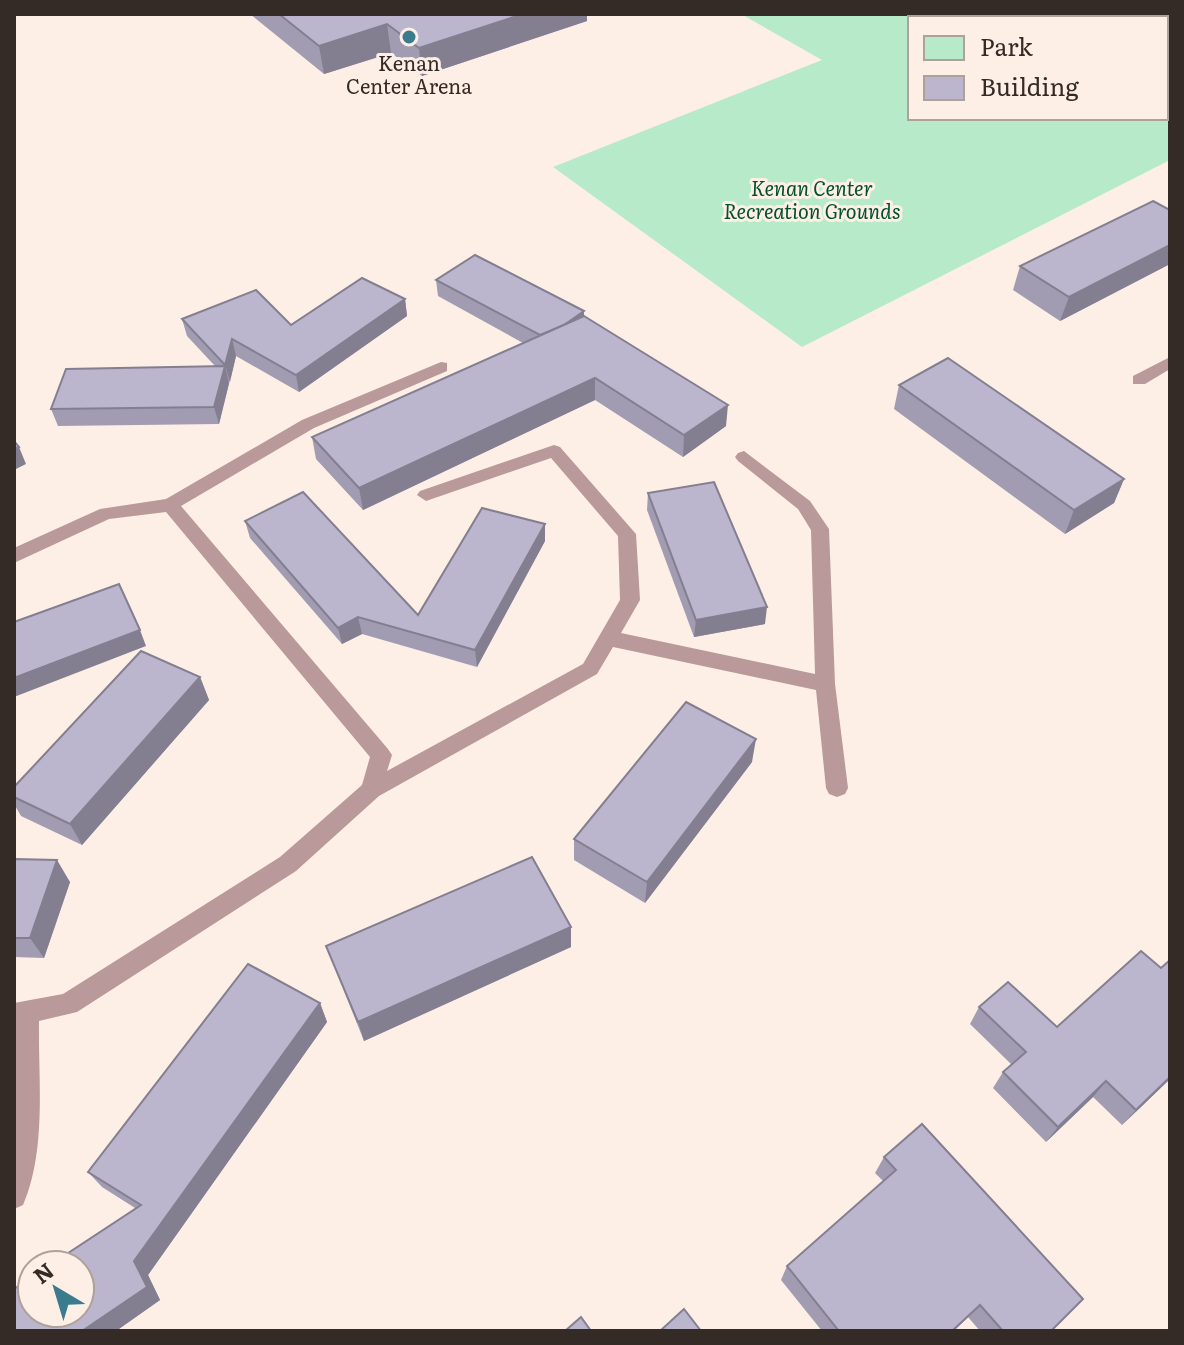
<svg xmlns="http://www.w3.org/2000/svg" width="1184" height="1345" font-family="Literata,serif">
<style>
.green{fill:#b6eac8;fill-rule:evenodd}
.lines{fill:none;stroke-linecap:round;stroke-linejoin:round}
.lane{fill:#b99999;fill-rule:evenodd}
.wall{fill:#a19cb1}
.shaded-wall{fill:#837f90}
.building{fill:#bbb5ce;stroke:#837f90;stroke-width:2}
.poi-dot{fill:#3a7b8e;stroke:#feefe6;stroke-width:3}
.labels{text-anchor:middle;dominant-baseline:central;stroke-width:6;stroke-linejoin:round;paint-order:stroke}
.far-poi-label{font-size:20px;fill:#352b26;stroke:#feefe6}
.far-park-label{font-size:20px;font-style:italic;fill:#00502d;stroke:#feefe6}
</style>
<rect width="100%" height="100%" fill="#feefe6"/>
<path class="green" d="M741 14H1170V160L802 347 553 167 822 60ZM910 18H1166V118H910Z"/>
<g class="lines">
<g class="lane">
<path d="M1170 357V369L1145 384H1133V376Z"/>
<path d="M441 362 447 363V371L314 428 181 506 388 749 392 755 387 771 583 664 620 600 618 536 551 458 426 501 417 495 420 491 554 445 560 447 636 534 640 600 621 633 815 674 811 530 798 509 738 461 735 457 738 453 744 451 810 501 829 529 835 684 848 788 845 794 837 797 829 794 826 788 816 690 613 647 597 674 379 796 296 871 77 1012 39 1021C38 1080 47 1149 23 1205L14 1209V1003L63 994 280 857 362 785 370 757 166 512 109 519 14 563V548L100 509 166 499 302 420Z"/>
</g>
</g>
<g class="wall">
<path d="M250 14H587V21L422 76 391 53 324 74Z"/>
<path d="M1170 210V264L1060 321 1013 290 1020 266Z"/>
<path d="M436 280 584 311V316L726 426 683 457 595 400 363 510 316 459 312 437 523 343 438 296Z"/>
<path d="M405 299 407 316 299 392 236 356 219 424 58 426 51 409 215 366 187 336 182 319 291 325Z"/>
<path d="M899 385 1124 479 1114 503 1065 534 894 409Z"/>
<path d="M648 493 765 624 694 637 647 510Z"/>
<path d="M245 521 418 615 545 524V541L477 667 362 634 342 644 250 538Z"/>
<path d="M200 677 209 700 82 845 21 816 14 804V787Z"/>
<path d="M752 762 645 903 574 860V839Z"/>
<path d="M14 859 70 882 44 958 14 957Z"/>
<path d="M571 927V947L364 1041 326 946Z"/>
<path d="M1170 960V1079L1122 1125 1093 1097 1046 1142 993 1088 1003 1072 1012 1065 970 1024 979 1007 1057 1027 1161 968Z"/>
<path d="M320 1003 327 1022 148 1275 160 1300 116 1331H14L135 1208 102 1187 88 1172Z"/>
<path d="M884 1157 1051 1331H980L968 1317 954 1331H822L781 1280 787 1266 883 1181 875 1173Z"/>
</g>
<g class="shaded-wall">
<path d="M523 14H587V21L422 76 419 48Z"/>
<path d="M387 24 391 53 324 74 319 46Z"/>
<path d="M1170 245V264L1060 321 1069 297Z"/>
<path d="M405 299 407 316 299 392 296 375Z"/>
<path d="M584 311V328L545 338Z"/>
<path d="M232 339 236 356 230 382 225 365Z"/>
<path d="M225 366 229 383 219 424 214 407Z"/>
<path d="M595 378V400L363 510 359 488Z"/>
<path d="M728 405 726 426 683 457 684 435Z"/>
<path d="M19 447 26 464 14 470V449Z"/>
<path d="M1124 479 1114 503 1065 534 1074 510Z"/>
<path d="M545 524V541L477 667 475 650Z"/>
<path d="M767 607 765 624 694 637 696 620Z"/>
<path d="M358 617 362 634 342 644 338 628Z"/>
<path d="M140 630 146 646 14 697V678Z"/>
<path d="M200 677 209 700 82 845 70 824Z"/>
<path d="M756 739 752 762 645 903 647 882Z"/>
<path d="M57 860 70 882 44 958 30 938Z"/>
<path d="M571 927V947L364 1041 358 1022Z"/>
<path d="M320 1003 327 1022 148 1275 160 1300 116 1331H82Z"/>
<path d="M1170 1077V1079L1122 1125 1136 1110Z"/>
<path d="M1106 1081 1093 1097 1046 1142 1058 1127Z"/>
</g>
<g class="building">
<path d="M279 14H523L419 48 387 24 319 46Z"/>
<path d="M1153 201 1170 210V245L1069 297 1020 266Z"/>
<path d="M475 255 584 311 564 325 540 335 436 280Z"/>
<path d="M362 278 405 299 296 375 232 339 225 365 182 319 256 290 291 325Z"/>
<path d="M584 316 728 405 684 435 595 378 359 488 312 437Z"/>
<path d="M948 358 1124 479 1074 510 899 385Z"/>
<path d="M225 366 214 407 51 409 66 369Z"/>
<path d="M14 441 19 447 14 449Z"/>
<path d="M714 482 767 607 696 620 648 493Z"/>
<path d="M303 492 418 615 482 508 545 524 475 650 358 617 338 628 245 521Z"/>
<path d="M119 584 140 630 14 678V622Z"/>
<path d="M141 651 200 677 70 824 14 797V787Z"/>
<path d="M686 702 756 739 647 882 574 839Z"/>
<path d="M532 857 571 927 358 1022 326 946Z"/>
<path d="M14 859 57 860 30 938H14Z"/>
<path d="M1141 951 1161 968 1170 960V1077L1136 1110 1106 1081 1058 1127 1003 1072 1026 1052 979 1007 1008 982 1057 1027Z"/>
<path d="M248 964 320 1003 134 1261 147 1287 82 1331H14V1289L32 1277V1313H80V1265H50L141 1205 88 1172Z"/>
<path d="M922 1124 1083 1299 1051 1331H1003L980 1305 952 1331H839L787 1266 896 1170 884 1157Z"/>
<path d="M684 1309 701 1331H660Z"/>
<path d="M581 1317 591 1331H565Z"/>
</g>
<circle class="poi-dot" cx="409" cy="37" r="8"/>
<g class="labels">
<g class="far-poi-label">
<text x="409" y="62">Kenan<tspan x="409" dy="23">Center Arena</tspan></text>
</g>
<g class="far-park-label">
<text x="812" y="187">Kenan Center<tspan x="812" dy="23">Recreation Grounds</tspan></text>
</g>
</g>
<rect width="1184" height="1345" fill="none" stroke="#352b26" stroke-width="32"/>
<rect x="908" y="16" width="260" height="104" fill="#feefe6" stroke="#aea199" stroke-width="2"/>
<rect x="924" y="36" width="40" height="24" fill="#b6eac8" stroke="#aea199" stroke-width="2"/>
<text x="980" y="56" font-size="24" fill="#352b26">Park</text>
<rect x="924" y="76" width="40" height="24" fill="#bbb5ce" stroke="#aea199" stroke-width="2"/>
<text x="980" y="96" font-size="24" fill="#352b26">Building</text>
<g transform="translate(56 1289) rotate(322)"><circle r="38" fill="#feefe6" stroke="#aea199" stroke-width="2"/>
<path d="M0-6L14 30L0 20L-14 30Z" fill="#3a7b8e"/>
<text y="-12" font-size="22" font-weight="bold" text-anchor="middle" fill="#352b26">N</text>
</g>
</svg>
